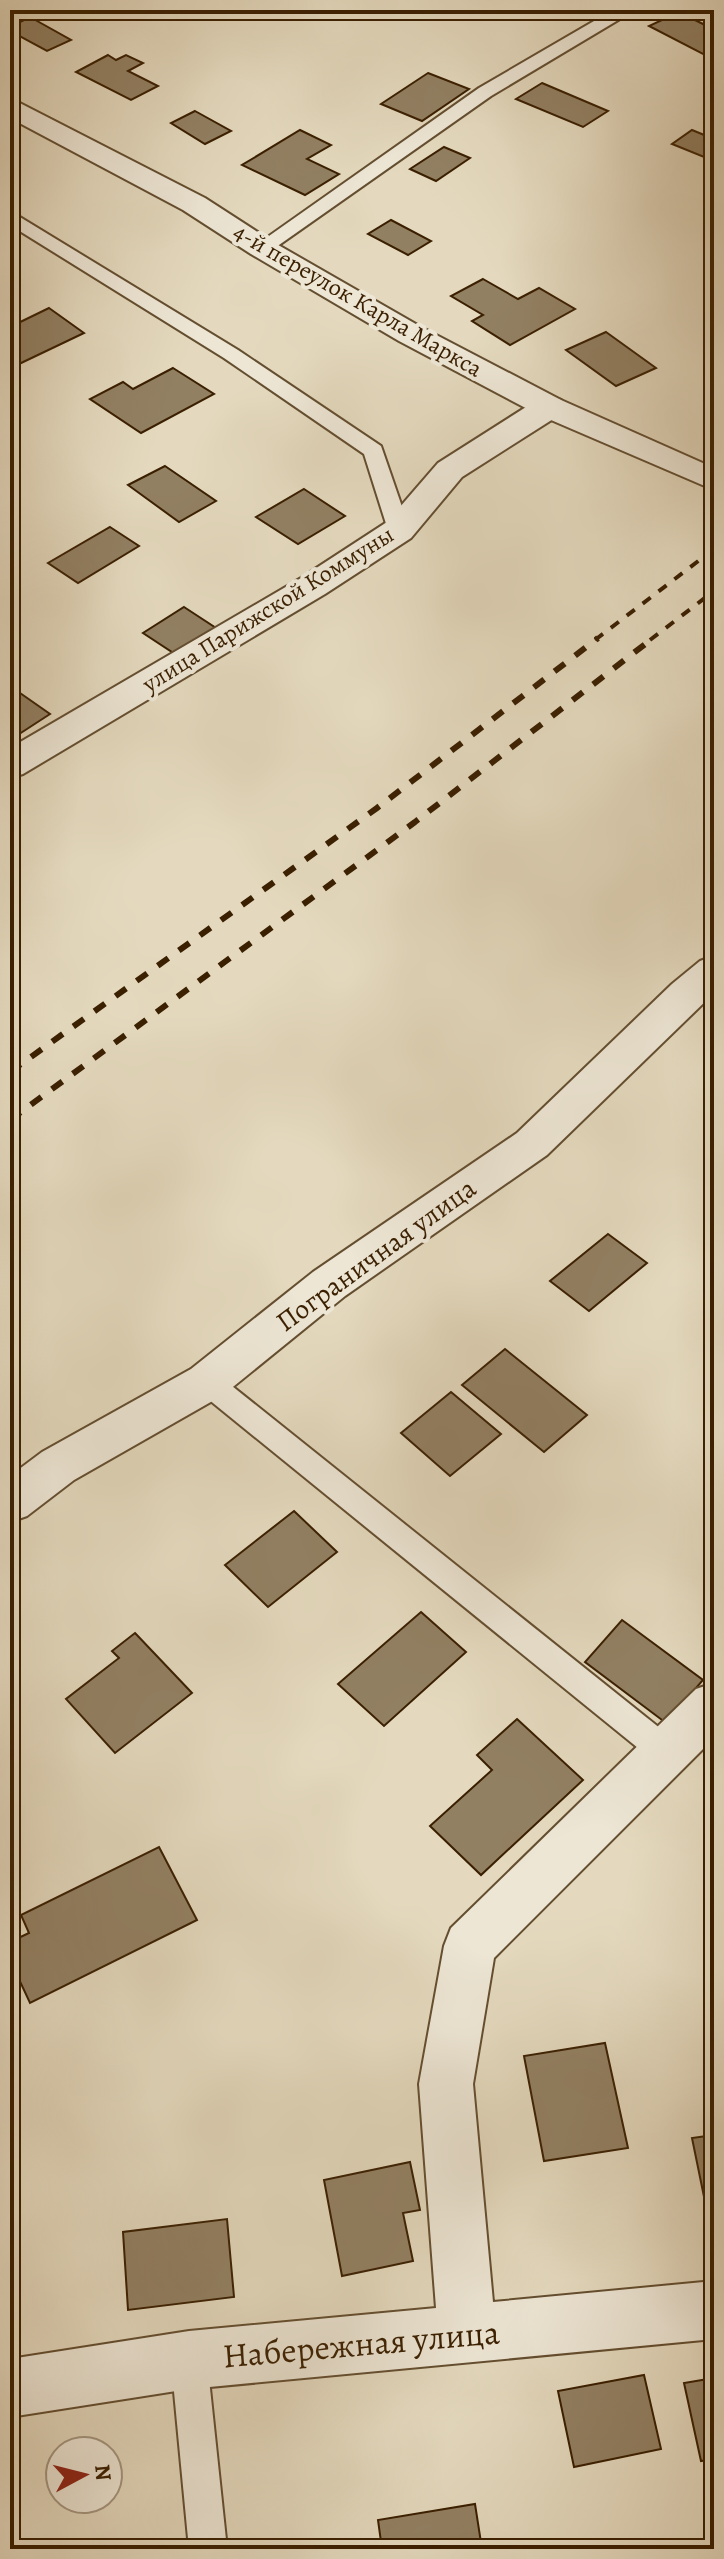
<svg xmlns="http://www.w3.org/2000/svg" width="724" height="2559" font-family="Alegreya,serif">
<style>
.building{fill:#928063;stroke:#3a1f01;stroke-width:2}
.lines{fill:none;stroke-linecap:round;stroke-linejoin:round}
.service-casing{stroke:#644e30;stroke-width:4}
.minor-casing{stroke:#644e30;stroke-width:4}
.tertiary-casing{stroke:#644e30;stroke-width:4}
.service{fill:#ede6d5;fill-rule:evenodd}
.minor{fill:#ede6d5;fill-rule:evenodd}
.tertiary{fill:#ede6d5;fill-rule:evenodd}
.rail-far1{stroke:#3a1f01;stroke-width:4;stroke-dasharray:10 10;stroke-linecap:butt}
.rail{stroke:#3a1f01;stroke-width:6;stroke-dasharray:13 13;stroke-linecap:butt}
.labels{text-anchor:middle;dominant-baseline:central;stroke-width:8;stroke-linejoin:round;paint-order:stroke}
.far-street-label{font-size:24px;fill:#3a1f01;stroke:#ede6d5}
.street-label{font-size:28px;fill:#3a1f01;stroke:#ede6d5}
.near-street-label{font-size:34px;fill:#3a1f01;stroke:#ede6d5}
</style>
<rect width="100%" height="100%" fill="#e4d9be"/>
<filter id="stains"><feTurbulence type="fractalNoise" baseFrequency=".0025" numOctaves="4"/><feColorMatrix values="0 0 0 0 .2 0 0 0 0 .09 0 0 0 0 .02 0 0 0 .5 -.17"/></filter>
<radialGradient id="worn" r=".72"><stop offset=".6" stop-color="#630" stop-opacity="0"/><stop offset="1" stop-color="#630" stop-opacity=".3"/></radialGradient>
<g class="building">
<path d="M679 12 703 24 714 18V49L703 54 649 26Z"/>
<path d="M30 17 71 40 47 51 10 31V27Z"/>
<path d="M108 55 116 60 126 55 143 63 128 71 158 86 131 100 76 72Z"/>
<path d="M428 73 469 89 422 121 381 104Z"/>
<path d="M542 83 608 111 583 127 516 99Z"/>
<path d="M195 111 231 131 205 144 171 123Z"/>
<path d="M300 130 331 145 307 159 339 174 305 195 242 165Z"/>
<path d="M692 130 714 139V161L672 144Z"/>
<path d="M444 147 470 158 436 181 410 169Z"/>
<path d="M391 220 431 241 408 255 368 234Z"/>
<path d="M483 279 518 299 539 288 575 309 510 345 472 321 483 315 451 296Z"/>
<path d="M49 308 84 333 19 364 10 358V348L15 346 10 343V327Z"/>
<path d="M606 332 656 368 616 386 566 350Z"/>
<path d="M173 368 214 394 141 433 90 399 123 382 133 389Z"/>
<path d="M165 466 216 501 179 522 128 485Z"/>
<path d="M304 489 345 516 298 544 256 517Z"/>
<path d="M110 527 139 546 78 583 48 563Z"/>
<path d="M184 607 216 628 175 654 143 633Z"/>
<path d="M10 686 50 714 10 740Z"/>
<path d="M608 1234 647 1263 589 1311 550 1281Z"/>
<path d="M505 1349 587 1415 544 1452 462 1385Z"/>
<path d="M451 1392 501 1434 450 1476 401 1433Z"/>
<path d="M294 1511 337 1552 268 1607 225 1565Z"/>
<path d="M421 1612 466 1652 384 1726 338 1684Z"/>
<path d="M622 1620 703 1680 666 1723 585 1662Z"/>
<path d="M135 1633 192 1693 115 1753 66 1699 119 1658 112 1651Z"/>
<path d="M517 1719 583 1780 481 1875 430 1826 492 1770 477 1755Z"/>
<path d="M159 1847 197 1920 30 2003 10 1960V1942L29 1933 21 1915Z"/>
<path d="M605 2043 628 2148 544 2161 524 2056Z"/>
<path d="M714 2135V2231H711L692 2138Z"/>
<path d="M410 2162 420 2210 403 2213 413 2261 342 2276 324 2180Z"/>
<path d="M227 2219 234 2297 128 2310 123 2232Z"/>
<path d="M644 2375 661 2449 574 2467 558 2391Z"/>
<path d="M714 2378V2459L701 2461 684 2383Z"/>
<path d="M475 2504 482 2549H382L378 2520Z"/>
</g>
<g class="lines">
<g class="service-casing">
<g id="service">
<path d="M613 10H635L491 96 269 252 262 254 252 248 479 88Z"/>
<path d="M10 211 238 350 381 446 410 530 407 535H391L388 530 364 454 224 358 10 225Z"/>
<path d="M207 1370 217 1374 676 1741 681 1751 676 1761 665 1766 654 1761 197 1390 193 1382 197 1374Z"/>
<path d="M189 2342 202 2347 207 2360 227 2549H189L171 2360 176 2347Z"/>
</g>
</g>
<g class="minor-casing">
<g id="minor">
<path d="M549 397 561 400 565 407 561 414 462 477 411 538 325 594 23 774 10 778V748L301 578 387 522 438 463 537 400Z"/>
<path d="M714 956V993L547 1155 345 1296 223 1395 74 1480 27 1516 10 1522V1476L42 1452 191 1369 313 1272 517 1133 672 984 700 961Z"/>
<path d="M714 1683V1738L494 1958 473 2084 493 2302 714 2281V2339L189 2389 10 2417V2359L189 2331 436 2308 419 2084 444 1946 451 1928 696 1689Z"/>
</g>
</g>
<g class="tertiary-casing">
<path id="tertiary" d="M10 98 205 198 273 242 421 327 561 400 714 468V490L537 414 399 341 251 254 183 210 10 118Z"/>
</g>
<use href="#service" class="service"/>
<use href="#minor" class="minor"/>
<use href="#tertiary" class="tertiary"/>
<g class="rail-far1">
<path d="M595 640 714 549"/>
<path d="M650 640 714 591"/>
</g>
<g class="rail">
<path d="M10 1072 377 808 598 638"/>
<path d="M10 1120 415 822 653 638"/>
</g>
</g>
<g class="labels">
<g class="far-street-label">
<text transform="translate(358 300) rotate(30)">4-й переулок Карла Маркса</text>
<text transform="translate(268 609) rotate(-32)">улица Парижской Коммуны</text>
</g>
<g class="street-label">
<text transform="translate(376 1255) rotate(-36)">Пограничная улица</text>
</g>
<g class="near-street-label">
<text transform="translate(361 2344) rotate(-5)">Набережная улица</text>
</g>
</g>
<rect width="724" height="2559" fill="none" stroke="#e4d9be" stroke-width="40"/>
<rect x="12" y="12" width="700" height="2535" fill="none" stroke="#3a1f01" stroke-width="4"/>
<rect x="20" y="20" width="684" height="2519" fill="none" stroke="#3a1f01" stroke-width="2"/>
<g transform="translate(84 2475) rotate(83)"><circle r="38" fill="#ede6d5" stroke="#a59680" stroke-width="2"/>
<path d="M0-6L14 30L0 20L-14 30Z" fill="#8f2418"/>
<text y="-12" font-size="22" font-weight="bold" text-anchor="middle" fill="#3a1f01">N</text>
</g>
<rect width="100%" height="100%" filter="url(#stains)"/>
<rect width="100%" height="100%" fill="url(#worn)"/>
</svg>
